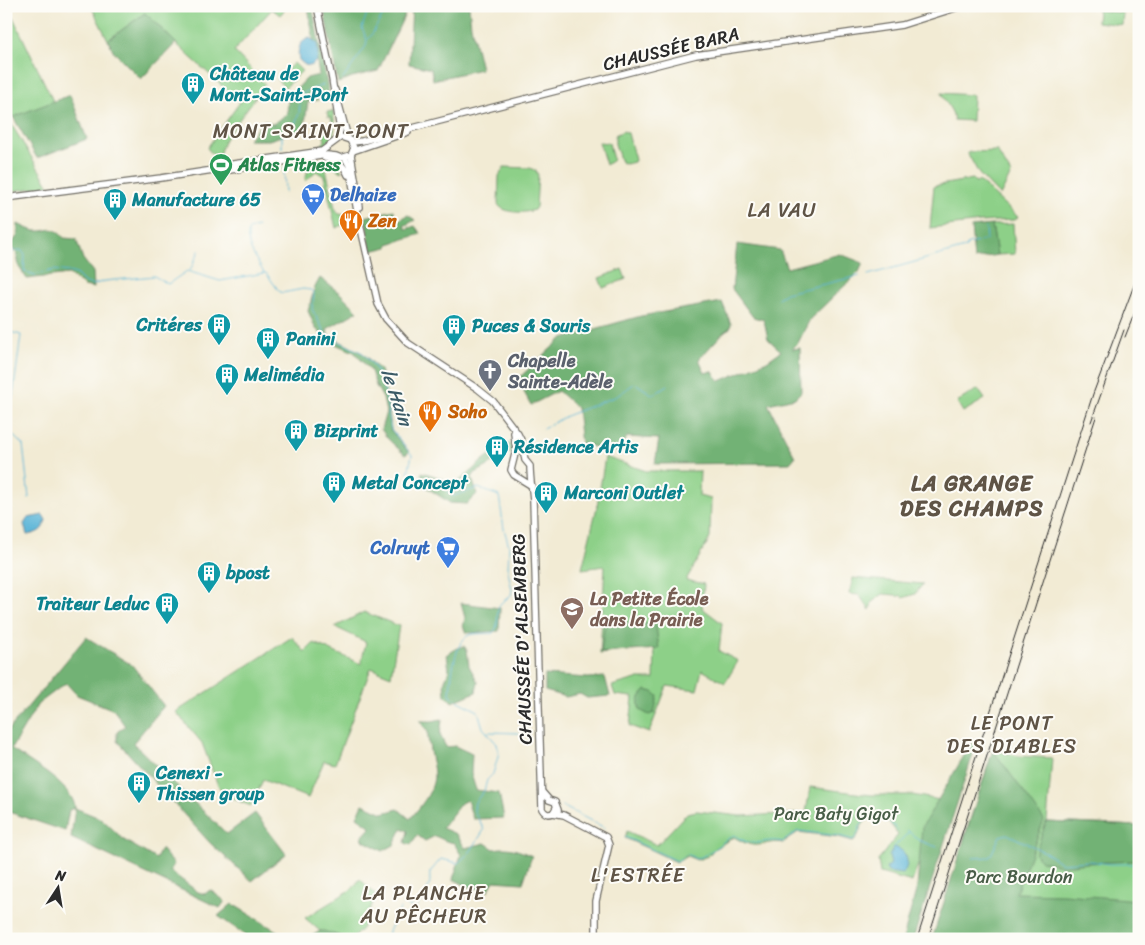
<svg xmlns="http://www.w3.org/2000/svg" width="1145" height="945" font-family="Sriracha,sans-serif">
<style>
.green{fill:#8dd088;stroke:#5c7e5a}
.forest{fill:#72b274;stroke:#4e6e50}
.water{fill:#59b4d7;stroke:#427081}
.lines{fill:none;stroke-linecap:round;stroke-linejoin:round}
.stream{stroke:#59b4d7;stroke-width:1}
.secondary-casing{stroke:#716e66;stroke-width:8}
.secondary{stroke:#fff;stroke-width:5.5}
.rail{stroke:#2b2b2b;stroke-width:1}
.labels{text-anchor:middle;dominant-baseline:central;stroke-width:4;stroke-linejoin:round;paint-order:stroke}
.street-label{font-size:18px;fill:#2b2b2b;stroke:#fdfcf7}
.culture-label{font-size:18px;font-weight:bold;fill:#0d838f;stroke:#fdfcf7;text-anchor:start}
.leisure-label{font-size:18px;font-weight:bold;fill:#27864d;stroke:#fdfcf7;text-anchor:start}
.shop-label{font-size:18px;font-weight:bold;fill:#366cbe;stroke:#fdfcf7;text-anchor:start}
.food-label{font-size:18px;font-weight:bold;fill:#c56008;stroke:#fdfcf7;text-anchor:start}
.worship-label{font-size:18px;font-weight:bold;fill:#5b616d;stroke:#fdfcf7;text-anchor:start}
.education-label{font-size:18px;font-weight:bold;fill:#785e54;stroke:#fdfcf7;text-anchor:start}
.park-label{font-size:18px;fill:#485d47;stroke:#fdfcf7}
.water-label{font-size:19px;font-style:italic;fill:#3b5b67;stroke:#fdfcf7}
.quarter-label{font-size:20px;letter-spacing:1px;fill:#5f5446;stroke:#fdfcf7}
.district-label{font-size:22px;font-weight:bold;letter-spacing:1px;fill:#5f5446;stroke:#fdfcf7}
</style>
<rect width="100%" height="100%" fill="#fdfcf7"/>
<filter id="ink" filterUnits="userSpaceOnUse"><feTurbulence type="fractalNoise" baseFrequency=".02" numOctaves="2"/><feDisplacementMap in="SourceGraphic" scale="10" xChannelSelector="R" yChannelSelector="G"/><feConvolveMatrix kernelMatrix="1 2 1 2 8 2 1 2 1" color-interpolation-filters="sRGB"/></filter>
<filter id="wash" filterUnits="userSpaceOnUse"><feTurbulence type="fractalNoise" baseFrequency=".0096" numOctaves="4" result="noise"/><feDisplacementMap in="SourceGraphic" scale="20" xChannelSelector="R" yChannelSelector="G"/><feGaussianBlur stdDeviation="1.12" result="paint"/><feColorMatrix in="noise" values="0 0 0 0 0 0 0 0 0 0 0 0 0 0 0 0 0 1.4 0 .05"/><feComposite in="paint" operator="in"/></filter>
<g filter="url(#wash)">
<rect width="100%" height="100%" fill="#f2ebd4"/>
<g class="green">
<path d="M6 6H10L11 13 54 103 13 117 6 109Z"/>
<path d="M91 6H288L280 15 272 9 234 51 265 84 225 139 218 157 216 158 207 148 240 102 186 53 145 13 108 40Z"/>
<path d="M1098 10 1123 13 1122 25 1097 22Z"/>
<path d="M294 63 302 71 285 88 277 79Z"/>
<path d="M941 93 973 95 972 121 954 120 952 112Z"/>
<path d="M333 111C335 128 337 133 324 147L322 144 325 141 323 130 333 128 331 117H328L327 112Z"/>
<path d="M6 118 10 122 49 186 6 192Z"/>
<path d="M623 131 628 133 635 160 634 162 626 164 621 162 615 144V135Z"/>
<path d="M599 142 609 143 613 160 606 165Z"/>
<path d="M997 151 1011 174 1000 196 979 174 968 154V152Z"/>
<path d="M323 161 336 164 342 171 341 172 331 165 326 169 335 208 339 214 353 216 344 219 342 221 343 225 336 228 324 176 316 171 306 181 305 180 309 166Z"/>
<path d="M504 167 530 168 536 171 538 175 536 207 534 210C524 214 502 213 498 204L499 176Z"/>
<path d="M973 179 975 182 979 181 1018 217 1014 220 980 222 930 228 934 186Z"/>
<path d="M1013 224 1015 254 997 255 992 225Z"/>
<path d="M622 269 626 279 603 288 599 278Z"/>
<path d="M978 389 985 399 963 412 957 402Z"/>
<path d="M605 457 646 471H700L699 496 711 499 710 538 686 580 704 584 702 608 722 623 719 651 738 661 725 683 702 670 697 690 667 686 649 733 630 726 633 697 615 695 612 686 636 679H654L655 647 600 654 605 566 582 569 597 507Z"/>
<path d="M853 578 923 584 915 594 903 598 900 595 898 597 896 595 883 594 872 602 870 610 859 595 849 594Z"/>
<path d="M364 612 399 626 391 676 371 668 335 764 324 761 308 798 263 780 251 806 224 795 217 783 202 743 176 712 292 637 305 652 314 643 361 664 366 642 335 627Z"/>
<path d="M993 750 1019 756 1052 758 1047 822 1139 826V939H934L959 866 964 838Z"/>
<path d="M810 787 871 795H912L940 800 912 882 880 873 878 860 898 835C896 832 894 828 891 825 884 817 870 815 863 824 859 830 859 837 853 841L839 837 798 832 783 843C774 841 767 844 758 845 749 846 741 841 734 837L714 849 708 856 697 860 687 856 677 862 625 838 627 831 657 845 687 813 697 811 740 816 806 813Z"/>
<path d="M360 879 376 895 362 929 352 939 320 931 305 918 352 889Z"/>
</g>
<g class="forest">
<path d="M308 6H312L329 94 318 97V100L308 102 304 129 269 140H248L264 120 273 124 287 114 288 100 293 93 307 78 319 75Z"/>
<path d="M326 6H409L378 71 352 77 338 83 324 10Z"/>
<path d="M412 6H469L471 26 481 69 433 80 431 69 409 64Z"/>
<path d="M145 13 176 43 141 79 114 52 108 40Z"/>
<path d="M70 95 87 139 37 158 13 117Z"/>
<path d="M394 210 395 215 389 218 395 222 408 215 415 220 404 226 406 229 415 226 421 234 388 244V247L371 251 365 217Z"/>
<path d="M18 224C24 227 31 231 38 231 52 231 52 224 64 238L76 239 83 259 93 272 94 288 84 286 69 274 27 279 19 267 17 254 10 246 18 235Z"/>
<path d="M992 225 997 255 974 259 971 227Z"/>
<path d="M737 244 780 250 787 268 840 254 863 263 859 272 810 319 798 343 792 349 800 348 801 392 795 398 768 404 795 457 790 463 655 464 659 439 627 437 618 452 581 444 577 408 558 391 531 405 524 392 520 377 557 343 563 338 641 316 722 302 731 324 730 328 725 331 699 359 705 373 712 371 720 381 767 361 781 351 768 339 764 320 753 317 732 289Z"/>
<path d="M320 278 341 294 358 311 327 329 328 335 364 354 380 370 388 401 391 430 409 452 405 455 388 439 381 429 386 412 383 398 376 386 371 371 354 352 328 341 316 329 308 311 315 287Z"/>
<path d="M502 444H513V452L495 459 490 465 475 473 472 478 477 494 467 504 450 503 420 483 422 472 435 476 454 484C468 476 474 467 486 458 492 454 497 450 502 444Z"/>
<path d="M461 603 500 608 499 631 466 633 463 626 465 618Z"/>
<path d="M605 620 656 625 659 649 601 653Z"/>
<path d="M86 637 132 665 164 706 133 743 227 834 255 813 286 854 252 881 211 844 117 741V732L125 726 114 710 77 695 66 683 38 704 11 749C28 761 74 786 75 808L69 810 65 831 6 811V733Z"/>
<path d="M464 646 467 650 469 666 478 682 476 692 452 702 445 695 444 683 449 670 447 655 457 648Z"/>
<path d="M545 675 588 678 605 677 610 696 587 698 580 694 566 697 545 691Z"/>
<path d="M646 690 653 692 658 696 654 713 649 715 640 710C637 701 639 697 646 690Z"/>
<path d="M442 719 440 735 446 747 455 746 472 754 471 774 476 790 499 793 504 818 473 819 467 800 461 803 442 828 456 834 465 848 485 843 494 849C508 846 519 850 532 856L523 883 494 881 488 891 469 887 453 879 461 855 454 843 446 841 435 836 425 841 417 835 411 845 405 843 408 831 402 828 394 845 383 851 364 841 362 837 371 827 357 817 363 804 383 813 398 809 410 819C420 807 434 791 434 775 434 767 431 759 430 751 430 744 427 740 428 732L420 721H432Z"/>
<path d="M972 742 976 745 913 939H903L917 887 922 827Z"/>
<path d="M993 750 1044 820 1016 893 1063 894 1139 900V939H932Z"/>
<path d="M75 808 102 819 124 840 156 859 161 849 174 864 170 871 198 892 205 894 210 890 225 901 220 908 71 838Z"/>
<path d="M1046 822 1139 826V862L1134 861 1087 863 1065 866 1041 861 1035 854Z"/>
<path d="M232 904 234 905 290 939H251L218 916Z"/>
<path d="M320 931H324L349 939H307Z"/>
</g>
<g class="water">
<path d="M310 38 317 43C318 53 320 59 311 66L305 65 299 60C297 50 299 41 310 38Z"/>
<path d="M43 515 46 520C43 531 38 533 27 535L24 524 28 518Z"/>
<path d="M894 847C908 850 911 865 902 874L888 872 886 868 891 864 889 856Z"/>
</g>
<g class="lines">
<g class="stream">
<path d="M368 39 371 36 388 6"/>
<path d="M343 79 366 46 367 40 362 28C365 20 366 13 371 6"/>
<path d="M282 148V135L293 129 299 113 301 94 323 85"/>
<path d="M284 167 285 193"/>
<path d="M258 227 249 229C244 244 257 260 264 273"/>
<path d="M6 265 13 251 21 250 25 255 24 271 35 275 54 270 69 272 76 274 84 282 92 285 105 281 154 276 168 284 187 271 220 281 264 273H266L279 291 282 293 303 289 311 290 314 293 312 309 326 335 363 353 374 366 385 391 391 429 412 455 408 473C415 481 430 481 439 486 444 489 449 493 453 496L478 488 499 496 504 529 509 546 508 571 512 590 511 595C508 599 501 601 499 606 496 615 500 625 493 633 487 634 474 633 469 635 454 642 451 679 450 694L455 699 478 711 483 728 497 744 499 753 493 774 487 780 484 791 475 802 474 811 484 830 470 852 458 863 441 859 430 872C429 877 431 882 429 886 427 891 419 906 415 908L403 904"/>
<path d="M190 271 199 251"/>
<path d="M868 275 965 248 968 244 987 240 986 228"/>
<path d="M778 298 786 293 859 276"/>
<path d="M6 331 21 335 13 395 6 423"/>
<path d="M6 429 23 445 29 498"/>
<path d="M543 429 566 416 617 396 635 383 653 395 668 385"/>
<path d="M488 732 519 733"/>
<path d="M562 806 605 828"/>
<path d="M907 830 918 840 937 847"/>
<path d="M625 837 677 861 687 854 696 859C711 854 720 843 734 835 757 851 761 837 783 842L798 831 839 836 853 840C859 835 858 828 863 822 873 808 890 822 898 830"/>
<path d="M894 847 909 832"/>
<path d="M973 858 990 857 1000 836 1007 834 1047 853 1061 863 1090 861 1109 864H1139"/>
<path d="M388 939 389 931 400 909"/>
</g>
</g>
</g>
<g filter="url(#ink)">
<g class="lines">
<g class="secondary-casing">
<g id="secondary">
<path d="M317 6 332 79 340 130 338 138"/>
<path d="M335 90 348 138"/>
<path d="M352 142 362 141 696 55 902 25 962 6"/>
<path d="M353 151 408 132"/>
<path d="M351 155 360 207"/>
<path d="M325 158C336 159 344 165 348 175"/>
<path d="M345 158 349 165 357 211 378 304 386 319 408 343 478 389 493 401 518 434 522 442 525 460 530 466C530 478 532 488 533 500L542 809C545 814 548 815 553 813L556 808"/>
<path d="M6 198 161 178 226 168 233 164 322 151 341 137 350 140 354 148 351 155 341 158 336 156 327 155 230 170 226 168"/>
<path d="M514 433 516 450 511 470 514 475 532 486"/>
<path d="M542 792 549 800 555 802 558 810"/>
<path d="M553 813 564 815 606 837 609 845 596 901V939"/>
</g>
</g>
<use href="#secondary" class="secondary"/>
<g class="rail">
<path d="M1125 337 1139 302"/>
<path d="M1091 422 1124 330"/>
<path d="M917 939 1093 394 1139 272"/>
<path d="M928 939 1096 417"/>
</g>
</g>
</g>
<defs>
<g id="building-pin" transform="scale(1.25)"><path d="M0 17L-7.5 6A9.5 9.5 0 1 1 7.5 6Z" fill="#0f9aa8" stroke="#fdfcf7"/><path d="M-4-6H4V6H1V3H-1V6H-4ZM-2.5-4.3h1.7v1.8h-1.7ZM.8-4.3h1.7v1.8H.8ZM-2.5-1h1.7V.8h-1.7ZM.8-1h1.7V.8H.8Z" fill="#fff"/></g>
<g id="stadium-pin" transform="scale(1.25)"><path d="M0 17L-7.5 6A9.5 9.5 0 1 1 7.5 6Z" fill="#2e9e5b" stroke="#fdfcf7"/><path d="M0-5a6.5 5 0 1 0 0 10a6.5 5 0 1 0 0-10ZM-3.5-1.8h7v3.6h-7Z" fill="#fff"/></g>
<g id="supermarket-pin" transform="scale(1.25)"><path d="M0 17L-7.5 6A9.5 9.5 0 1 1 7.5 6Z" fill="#3f7fe0" stroke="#fdfcf7"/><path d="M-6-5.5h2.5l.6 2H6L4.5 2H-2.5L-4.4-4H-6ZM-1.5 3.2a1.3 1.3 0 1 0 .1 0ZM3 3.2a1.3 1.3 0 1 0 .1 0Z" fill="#fff"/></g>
<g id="restaurant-pin" transform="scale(1.25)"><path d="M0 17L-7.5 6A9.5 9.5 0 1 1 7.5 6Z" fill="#e8710a" stroke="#fdfcf7"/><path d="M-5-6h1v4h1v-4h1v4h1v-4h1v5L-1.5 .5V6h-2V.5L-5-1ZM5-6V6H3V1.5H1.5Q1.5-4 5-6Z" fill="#fff"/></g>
<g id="church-pin" transform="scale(1.25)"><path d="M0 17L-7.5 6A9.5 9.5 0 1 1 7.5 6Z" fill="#6b7280" stroke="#fdfcf7"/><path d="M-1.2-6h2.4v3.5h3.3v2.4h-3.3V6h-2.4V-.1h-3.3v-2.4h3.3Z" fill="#fff"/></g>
<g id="school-pin" transform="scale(1.25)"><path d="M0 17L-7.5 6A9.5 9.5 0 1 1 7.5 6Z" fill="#8d6e63" stroke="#fdfcf7"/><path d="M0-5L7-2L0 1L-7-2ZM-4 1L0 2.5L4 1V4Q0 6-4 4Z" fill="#fff"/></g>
</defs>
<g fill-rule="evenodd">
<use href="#building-pin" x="193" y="84"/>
<use href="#stadium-pin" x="221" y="165"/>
<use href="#supermarket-pin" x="313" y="195"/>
<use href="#building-pin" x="115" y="200"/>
<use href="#restaurant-pin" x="351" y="221"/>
<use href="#building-pin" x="219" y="325"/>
<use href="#building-pin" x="454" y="326"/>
<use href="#building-pin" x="268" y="339"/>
<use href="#church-pin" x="490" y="371"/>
<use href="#building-pin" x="227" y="375"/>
<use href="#restaurant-pin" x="430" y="412"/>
<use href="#building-pin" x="296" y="431"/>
<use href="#building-pin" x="497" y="447"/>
<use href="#building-pin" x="334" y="483"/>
<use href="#building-pin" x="546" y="493"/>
<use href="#supermarket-pin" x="448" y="548"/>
<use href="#building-pin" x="209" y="573"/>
<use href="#building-pin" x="167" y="604"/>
<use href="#school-pin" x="572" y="609"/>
<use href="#building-pin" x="139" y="783"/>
</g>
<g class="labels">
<g class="street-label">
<text transform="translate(671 49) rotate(-13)">CHAUSSÉE BARA</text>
<text transform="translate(522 639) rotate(-92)">CHAUSSÉE D'ALSEMBERG</text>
</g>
<g class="culture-label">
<text x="210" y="74">Château de<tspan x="210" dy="21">Mont-Saint-Pont</tspan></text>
<text x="132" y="200">Manufacture 65</text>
<text x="202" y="325" text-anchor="end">Critéres</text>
<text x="472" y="326">Puces &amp; Souris</text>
<text x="286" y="339">Panini</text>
<text x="244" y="375">Melimédia</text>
<text x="314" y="431">Bizprint</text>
<text x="514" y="447">Résidence Artis</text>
<text x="352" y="483">Metal Concept</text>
<text x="564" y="493">Marconi Outlet</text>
<text x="226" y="573">bpost</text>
<text x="150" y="604" text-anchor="end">Traiteur Leduc</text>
<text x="156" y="773">Cenexi -<tspan x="156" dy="21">Thissen group</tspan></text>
</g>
<g class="leisure-label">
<text x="238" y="165">Atlas Fitness</text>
</g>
<g class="shop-label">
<text x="330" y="195">Delhaize</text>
<text x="430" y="548" text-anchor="end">Colruyt</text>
</g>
<g class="food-label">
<text x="368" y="221">Zen</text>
<text x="448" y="412">Soho</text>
</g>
<g class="worship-label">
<text x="508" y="361">Chapelle<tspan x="508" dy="21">Sainte-Adèle</tspan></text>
</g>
<g class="education-label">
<text x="590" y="599">La Petite École<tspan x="590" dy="21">dans la Prairie</tspan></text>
</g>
<g class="park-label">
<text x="836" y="814">Parc Baty Gigot</text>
<text x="1019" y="877">Parc Bourdon</text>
</g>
<g class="water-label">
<text transform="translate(397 397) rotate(71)">le Hain</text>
</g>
<g class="quarter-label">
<text x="311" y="131">MONT-SAINT-PONT</text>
<text x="782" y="210">LA VAU</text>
<text x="1012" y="723">LE PONT<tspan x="1012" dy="23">DES DIABLES</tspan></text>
<text x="638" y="875">L'ESTRÉE</text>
<text x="424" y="893">LA PLANCHE<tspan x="424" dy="23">AU PÊCHEUR</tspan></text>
</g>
<g class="district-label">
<text x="972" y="483">LA GRANGE<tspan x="972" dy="25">DES CHAMPS</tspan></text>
</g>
</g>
<rect width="1145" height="945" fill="none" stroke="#fdfcf7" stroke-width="25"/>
<g transform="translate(58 888) rotate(12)" stroke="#fdfcf7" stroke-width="4" paint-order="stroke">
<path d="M0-4L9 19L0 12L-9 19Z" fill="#2b2b2b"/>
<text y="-8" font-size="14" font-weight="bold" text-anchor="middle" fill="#2b2b2b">N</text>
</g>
</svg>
